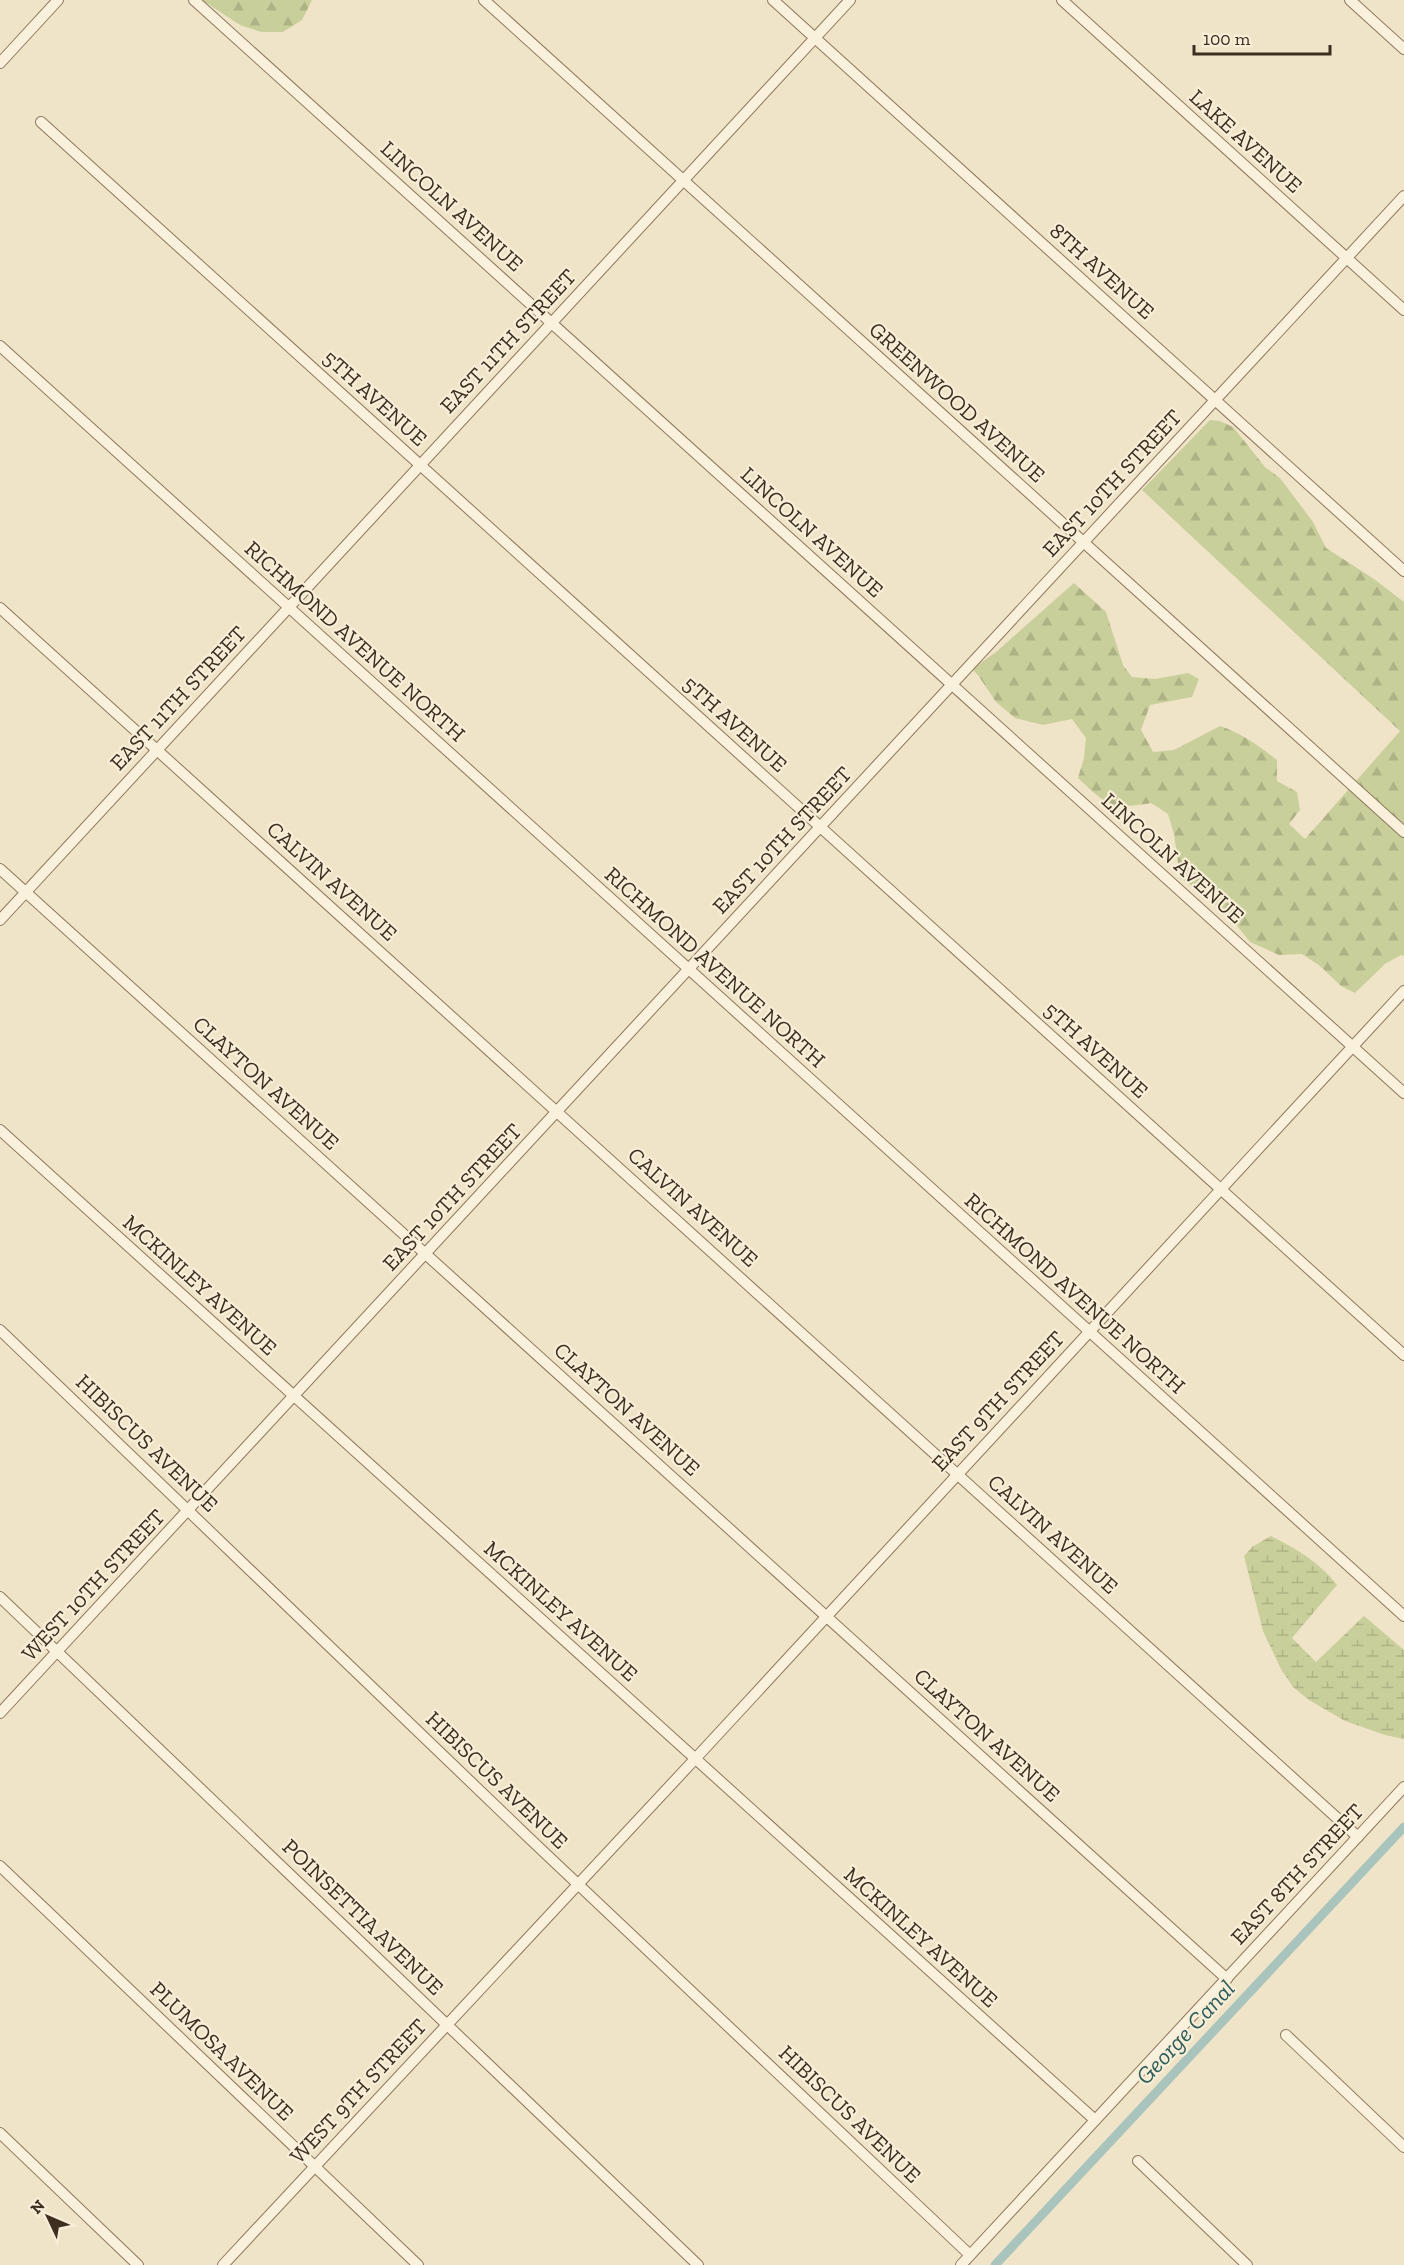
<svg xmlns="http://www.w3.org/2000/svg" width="1404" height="2265" font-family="'Zilla Slab',serif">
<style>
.forest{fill:url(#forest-firs)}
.wetland{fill:url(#wetland-marsh)}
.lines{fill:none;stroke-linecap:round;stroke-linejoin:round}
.canal{stroke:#a9c4bc;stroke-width:9}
.minor-casing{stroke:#8d765c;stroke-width:12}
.minor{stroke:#faf1dc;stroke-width:10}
.labels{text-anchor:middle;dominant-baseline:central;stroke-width:4.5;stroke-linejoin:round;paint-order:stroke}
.street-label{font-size:22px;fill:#3d2e20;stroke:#f7eed8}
.water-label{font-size:24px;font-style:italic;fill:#2f5d5a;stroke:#f7eed8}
</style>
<defs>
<pattern id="forest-firs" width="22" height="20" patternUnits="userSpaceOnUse" patternTransform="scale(1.5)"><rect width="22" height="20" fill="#c9cf9b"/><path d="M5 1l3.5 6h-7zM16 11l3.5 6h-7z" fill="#aeb285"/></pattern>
<pattern id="wetland-marsh" width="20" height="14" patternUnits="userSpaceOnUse" patternTransform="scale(1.5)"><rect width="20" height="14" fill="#c9cf9b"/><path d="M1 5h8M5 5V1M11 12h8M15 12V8" fill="none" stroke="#aeb285"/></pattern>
</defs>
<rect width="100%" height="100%" fill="#f0e4c8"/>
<g class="forest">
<path d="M202 0H312L302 20 283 32H261L240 25Z"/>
<path d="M1210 420 1220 421 1233 427 1265 467 1280 478 1313 522 1326 548 1374 579 1404 602V956L1401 955 1385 964 1355 993 1341 986 1320 966 1302 954 1279 955 1250 942 1234 922 1204 894 1180 878 1174 834 1168 814 1151 803C1110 810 1108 806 1078 778L1084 758 1086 738 1072 719 1043 725 1015 718 996 702 978 675 972 669 996 652 1074 583 1106 612 1123 665 1132 677 1155 679 1188 673 1199 679 1192 697 1150 705 1141 730 1153 752 1174 750 1220 726C1243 734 1258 745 1277 760V781L1297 792 1300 810 1289 824 1305 839 1400 731 1142 490Z"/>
</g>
<path class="wetland" d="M1271 1536C1297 1549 1319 1562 1337 1585L1292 1638 1316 1662 1364 1616 1404 1650V1739L1385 1735 1345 1721 1309 1700 1293 1687 1281 1669 1263 1631 1244 1556 1252 1547Z"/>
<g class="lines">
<path class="canal" d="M995 2265 1404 1827"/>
<g class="minor-casing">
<g id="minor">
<path d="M194 0 1404 1093"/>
<path d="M484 0 1404 832"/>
<path d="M773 0 1404 571"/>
<path d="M1062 0 1404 310"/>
<path d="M1350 0 1404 49"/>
<path d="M0 63 58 0"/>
<path d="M41 122 1404 1355"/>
<path d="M0 346 1404 1616"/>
<path d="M0 608 1358 1837"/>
<path d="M0 869 1227 1979"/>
<path d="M0 920 850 0"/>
<path d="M0 1130 1095 2120"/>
<path d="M0 1330 528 1837 970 2255"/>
<path d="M0 1597 698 2265"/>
<path d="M0 1713 1404 196"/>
<path d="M0 1866 418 2265"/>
<path d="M1286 2035 1404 2147"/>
<path d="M0 2133 138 2265"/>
<path d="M1138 2161 1247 2265"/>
<path d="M223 2265 695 1759 1404 991"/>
<path d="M961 2265 1404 1787"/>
</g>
</g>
<use href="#minor" class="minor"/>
</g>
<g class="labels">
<g class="street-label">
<text transform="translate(1246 141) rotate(42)">LAKE AVENUE</text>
<text transform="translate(452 206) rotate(42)">LINCOLN AVENUE</text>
<text transform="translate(1102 271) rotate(42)">8TH AVENUE</text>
<text transform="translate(508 341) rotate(-47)">EAST 11TH STREET</text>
<text transform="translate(375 398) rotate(42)">5TH AVENUE</text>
<text transform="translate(957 402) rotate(42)">GREENWOOD AVENUE</text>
<text transform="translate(1112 483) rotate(-47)">EAST 10TH STREET</text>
<text transform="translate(812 532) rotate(42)">LINCOLN AVENUE</text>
<text transform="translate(355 641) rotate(42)">RICHMOND AVENUE NORTH</text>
<text transform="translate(178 698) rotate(-47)">EAST 11TH STREET</text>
<text transform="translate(735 724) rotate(42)">5TH AVENUE</text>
<text transform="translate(782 840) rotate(-47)">EAST 10TH STREET</text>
<text transform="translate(1173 858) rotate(42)">LINCOLN AVENUE</text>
<text transform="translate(332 881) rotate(42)">CALVIN AVENUE</text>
<text transform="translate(715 967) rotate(42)">RICHMOND AVENUE NORTH</text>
<text transform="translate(1096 1050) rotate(42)">5TH AVENUE</text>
<text transform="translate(266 1083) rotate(42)">CLAYTON AVENUE</text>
<text transform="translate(452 1197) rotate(-47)">EAST 10TH STREET</text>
<text transform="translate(693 1207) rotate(42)">CALVIN AVENUE</text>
<text transform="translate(200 1285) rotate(42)">MCKINLEY AVENUE</text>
<text transform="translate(1075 1293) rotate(42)">RICHMOND AVENUE NORTH</text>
<text transform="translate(998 1401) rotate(-47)">EAST 9TH STREET</text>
<text transform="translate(627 1409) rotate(42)">CLAYTON AVENUE</text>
<text transform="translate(147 1443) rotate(44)">HIBISCUS AVENUE</text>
<text transform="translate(1053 1534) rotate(42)">CALVIN AVENUE</text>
<text transform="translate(93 1585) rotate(-47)">WEST 10TH STREET</text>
<text transform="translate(561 1611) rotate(42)">MCKINLEY AVENUE</text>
<text transform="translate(987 1735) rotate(42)">CLAYTON AVENUE</text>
<text transform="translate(497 1780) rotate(44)">HIBISCUS AVENUE</text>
<text transform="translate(1297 1874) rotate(-47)">EAST 8TH STREET</text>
<text transform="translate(363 1917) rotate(44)">POINSETTIA AVENUE</text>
<text transform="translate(921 1937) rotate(42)">MCKINLEY AVENUE</text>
<text transform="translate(222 2051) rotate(44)">PLUMOSA AVENUE</text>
<text transform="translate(358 2091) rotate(-47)">WEST 9TH STREET</text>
<text transform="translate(850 2114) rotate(44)">HIBISCUS AVENUE</text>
</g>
<g class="water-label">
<text transform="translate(1185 2032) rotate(-47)">George Canal</text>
</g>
</g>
<g transform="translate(48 2217) rotate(314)" stroke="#f7eed8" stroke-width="4.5" paint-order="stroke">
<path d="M0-4.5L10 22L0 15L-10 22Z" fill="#3d2e20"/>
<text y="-9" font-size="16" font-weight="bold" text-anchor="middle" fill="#3d2e20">N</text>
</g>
<path d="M1194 45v9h136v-9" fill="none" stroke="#3d2e20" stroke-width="3"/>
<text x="1203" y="45" font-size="18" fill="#3d2e20" stroke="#f7eed8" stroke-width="4.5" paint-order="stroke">100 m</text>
</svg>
